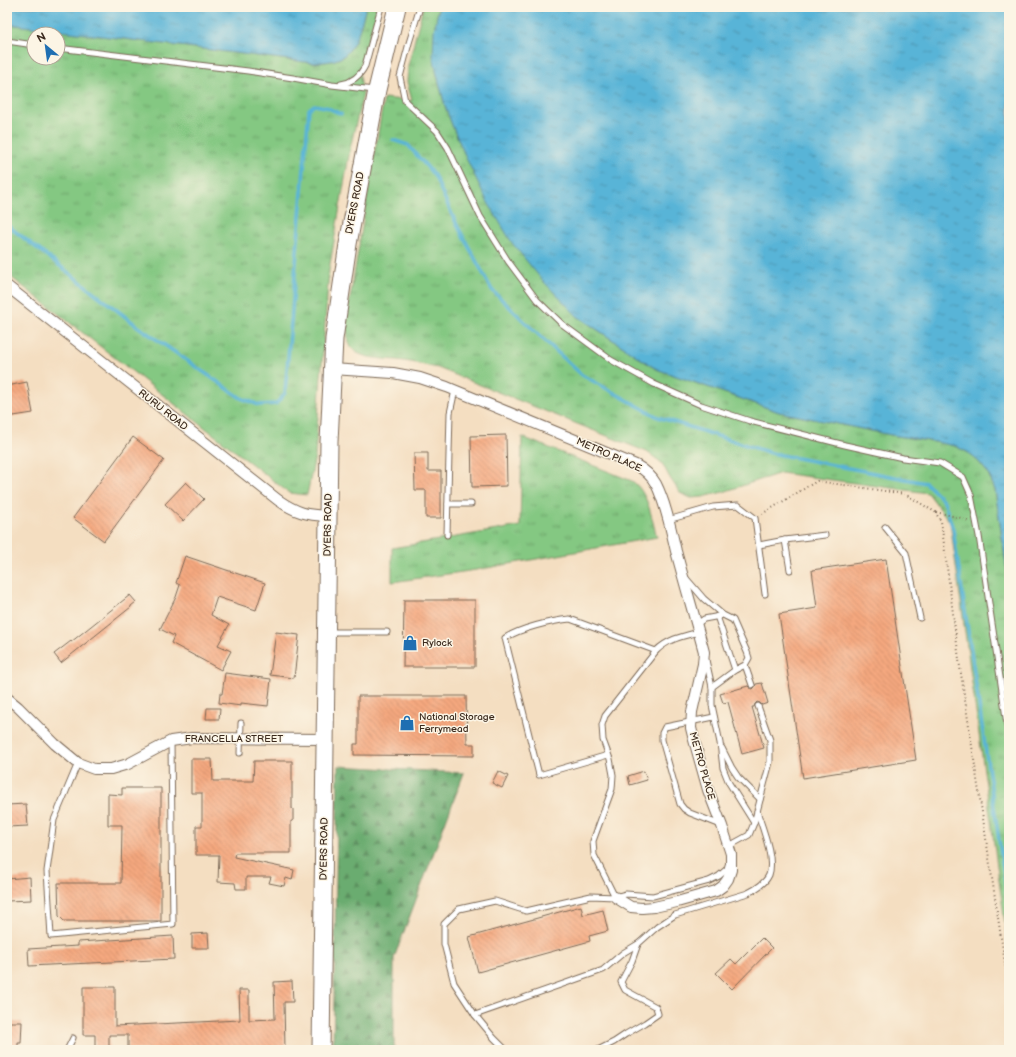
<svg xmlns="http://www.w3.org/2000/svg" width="1016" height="1057" font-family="'Balsamiq Sans',sans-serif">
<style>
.grass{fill:url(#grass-tufts);stroke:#607950;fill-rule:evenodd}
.forest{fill:url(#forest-firs);stroke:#536b47}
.water{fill:url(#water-ripples);stroke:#4a6f7a}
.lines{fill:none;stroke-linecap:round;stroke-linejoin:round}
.stream{stroke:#59b4d7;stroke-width:3.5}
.building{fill:url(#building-back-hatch)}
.service-casing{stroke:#7c6957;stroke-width:7}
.minor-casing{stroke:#7c6957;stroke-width:12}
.trunk-casing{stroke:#7c6957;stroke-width:19}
.path{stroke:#7c6957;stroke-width:2;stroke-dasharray:1 3;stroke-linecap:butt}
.service{stroke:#fff;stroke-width:5}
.minor{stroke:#fff;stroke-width:10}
.trunk{stroke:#fff;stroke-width:17}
.labels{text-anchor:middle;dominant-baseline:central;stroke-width:3;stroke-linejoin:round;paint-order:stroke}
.street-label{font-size:10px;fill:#3b2a1e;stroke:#fcf5e5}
.poi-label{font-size:10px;fill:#3b2a1e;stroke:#fcf5e5;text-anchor:start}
</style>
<defs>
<pattern id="grass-tufts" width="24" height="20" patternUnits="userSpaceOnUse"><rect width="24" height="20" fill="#84c882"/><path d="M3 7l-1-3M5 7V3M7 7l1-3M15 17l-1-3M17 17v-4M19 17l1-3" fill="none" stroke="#6da36a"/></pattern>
<pattern id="forest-firs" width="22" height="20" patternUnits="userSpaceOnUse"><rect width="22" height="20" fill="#6bac70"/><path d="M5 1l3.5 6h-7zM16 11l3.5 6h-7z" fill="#598c5b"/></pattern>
<pattern id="water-ripples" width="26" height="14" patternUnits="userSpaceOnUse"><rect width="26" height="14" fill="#59b4d7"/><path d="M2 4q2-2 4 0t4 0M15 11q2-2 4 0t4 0" fill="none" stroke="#4b93ae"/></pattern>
<pattern id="building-back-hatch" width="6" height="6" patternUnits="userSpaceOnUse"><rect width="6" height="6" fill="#f5a87f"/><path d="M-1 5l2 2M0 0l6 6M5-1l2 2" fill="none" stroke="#c88967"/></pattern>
</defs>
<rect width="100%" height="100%" fill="#fcf5e5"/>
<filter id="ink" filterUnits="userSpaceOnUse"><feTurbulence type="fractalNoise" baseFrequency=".025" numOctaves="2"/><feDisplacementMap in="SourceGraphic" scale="8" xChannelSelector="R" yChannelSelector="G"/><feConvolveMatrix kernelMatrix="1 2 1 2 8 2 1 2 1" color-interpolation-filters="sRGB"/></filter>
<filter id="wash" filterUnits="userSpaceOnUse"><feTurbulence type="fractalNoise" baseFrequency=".012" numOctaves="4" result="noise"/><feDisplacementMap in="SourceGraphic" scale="16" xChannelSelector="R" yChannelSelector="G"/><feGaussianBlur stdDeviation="0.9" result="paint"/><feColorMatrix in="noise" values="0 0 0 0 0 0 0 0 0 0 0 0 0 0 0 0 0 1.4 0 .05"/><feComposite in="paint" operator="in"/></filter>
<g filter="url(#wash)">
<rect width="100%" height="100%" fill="#f4dec1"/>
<g class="grass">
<path d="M366 7H378L359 70 363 94 351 144 329 270 315 456 307 495 289 493 7 274V24L313 63C322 62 331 62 338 59 356 52 361 23 366 7ZM34 34H58V58H34Z"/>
<path d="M423 7H439L437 16 436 71 445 106 452 125 467 160 577 316 656 369 779 412 891 435 935 442 955 446 967 452 979 462 988 473 995 490 1009 585V953L950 522 928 493 781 473 723 492 703 497 691 498 680 493 670 478 662 463 647 452 438 368C426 366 415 362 404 361 389 358 360 361 351 347 346 338 347 325 347 316L384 98 412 101 407 82 408 66Z"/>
<path d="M522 437 632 481C649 493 651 518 657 537L476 570 392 582V548L520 526Z"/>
</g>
<path class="forest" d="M338 766 464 773 394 958V1050H333Z"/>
<g class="water">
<path d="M7 7H366C361 23 356 52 338 59 331 62 322 62 313 63L7 24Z"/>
<path d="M439 7H1009V585L995 490 988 473 979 462 967 452 955 446 935 442 891 435 779 412 656 369 577 316 543 281 512 243 487 201 467 160 452 125 445 106 436 71 433 56 434 30Z"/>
</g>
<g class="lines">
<g class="stream">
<path d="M393 140 408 145 434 175 457 225 492 290 527 324 582 375 658 417 771 453 926 483 944 501 953 529 1009 908"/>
<path d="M7 225 140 328 241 398 259 405 276 404 285 393 309 109 314 105 326 107 341 114"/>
</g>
</g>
<g id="blocks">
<g class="building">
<path d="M27 382 33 413 7 417V401H9L7 386Z"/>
<path d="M506 435 507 486 472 487 471 436Z"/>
<path d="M133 437 164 460 104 541 73 518Z"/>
<path d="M414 453H428V471H441V518H426V490H415Z"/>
<path d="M186 482 204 499 183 521 165 504Z"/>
<path d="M185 556 265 583 256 610 217 597 211 615 229 625 218 645 231 651 221 670 171 643 174 636 160 629 176 597 180 585 176 583Z"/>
<path d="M886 559 916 760 803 778 779 614 817 608 812 570Z"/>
<path d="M130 595 136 602 131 606V607L61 663 54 654 71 641V642Z"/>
<path d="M404 600H475V667H403Z"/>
<path d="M276 632 299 635 294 678 270 675Z"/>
<path d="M225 673 271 679 268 706 241 703V706L219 703 220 694H222Z"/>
<path d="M762 683 768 703 762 705 760 703 757 702 755 704 754 707H752L764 748 742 754 728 702 723 703 720 694 748 686 750 688 753 689 755 687 756 684Z"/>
<path d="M358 696H466L467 744H474V756L354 755V744H358Z"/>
<path d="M207 708H220L219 719H206Z"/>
<path d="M191 759H212L213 781H253L254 761H292V809H293V821H291V853H235L234 857 294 870 292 880 286 878 284 886 269 883 271 877H246V889H236L235 883 218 882 219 855H196V826H202V793H191Z"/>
<path d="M498 771 508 776 502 788 492 783Z"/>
<path d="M644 771 647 780 630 785 628 776Z"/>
<path d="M122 788H161V921H64L59 916 58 883H121L122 825H108V794L122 795Z"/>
<path d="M26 804 28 826 7 827V805Z"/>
<path d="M30 877 31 900 7 901V879Z"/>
<path d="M581 906 583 915 603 910 608 931 589 936 590 941 478 972 469 937Z"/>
<path d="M208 933 209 948H192V934Z"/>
<path d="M173 936 174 959 29 966 28 949 78 946V942Z"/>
<path d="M762 938 772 948 732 989 716 973 731 959 736 964Z"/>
<path d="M292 981 293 1002H284L285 1049 128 1050V1035H109V1050H95V1035H83V987H115V1026L240 1020 239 990H249V1020L275 1019 274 982Z"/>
<path d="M7 1022H22L21 1043H18V1050H7Z"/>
</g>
</g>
</g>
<g filter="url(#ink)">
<use href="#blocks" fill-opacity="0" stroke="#7c6957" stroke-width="1"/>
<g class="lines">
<g class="service-casing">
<g id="service">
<path d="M420 7 409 43 400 77 405 101 437 131 448 148 480 216 508 261 537 300 562 324 611 360 654 384 701 405 750 421 845 445 903 458 940 463 963 477 971 495 979 536 1009 738"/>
<path d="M7 41 34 45"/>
<path d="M58 48 248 71 293 78 332 85 374 90"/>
<path d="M341 84C353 82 360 76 365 66L381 7"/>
<path d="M448 504H471"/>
<path d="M668 520 713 507 738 505 755 518 765 594"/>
<path d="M885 527 906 553 920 618"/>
<path d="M447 535 450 413 455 390"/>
<path d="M759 545 785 540"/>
<path d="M790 570 785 540 825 535"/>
<path d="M685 577 704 599 723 615 733 620 747 652 749 658 745 665 735 670 712 687"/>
<path d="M717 616 735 670"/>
<path d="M697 624 704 619 720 616"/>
<path d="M330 632H387"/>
<path d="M706 660 712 687V705L720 743 723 768 729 783 754 823"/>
<path d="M745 665 752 685"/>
<path d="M714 717 665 727 662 733V740L680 804 684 809 690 813 721 825"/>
<path d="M722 748 732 768 738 777 760 799"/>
<path d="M240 753 241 723"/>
<path d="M608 755 539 775 505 638C521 628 551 621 570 619L656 651"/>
<path d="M78 763 54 820 49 857 47 871 51 936 173 924 171 741"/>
<path d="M729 846 749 835 754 823 770 762V740L758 706"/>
<path d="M615 897 594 855 593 841 612 789 613 775 610 759 603 740 602 725 605 716 656 651C668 639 683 636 699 632"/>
<path d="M475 1015 603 970 623 953 638 944 657 927 675 915 748 893C756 889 765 884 769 875 775 858 762 827 757 811"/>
<path d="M67 1050 73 1038"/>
<path d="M506 1050 494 1038 475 1015 454 983 444 944V924L459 909 495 901 526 911 591 896 615 897 626 894 653 896 709 881 719 876 727 869 728 865"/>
<path d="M598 1050 614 1042 626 1034 645 1023 658 1014 656 1007 625 990 621 982 632 961 638 944"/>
</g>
</g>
<g class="minor-casing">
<g id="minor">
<path d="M7 286 278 500C297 513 306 515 328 516"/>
<path d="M332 369 393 373 420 378 447 387 636 465C645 470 651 475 656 484 666 504 671 530 676 551 685 585 695 618 704 652L703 664 692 712 691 728 694 740 708 790 722 826 731 854V870L728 879 723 886 716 891 677 902 654 907 642 908 631 907 615 897"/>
<path d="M7 698 18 707 55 744 78 763 94 769H111L128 764 171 741 192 738 326 739"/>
</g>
</g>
<g class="trunk-casing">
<path id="trunk" d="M321 1050 329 442 334 339 348 244 377 90 397 7"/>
</g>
<g class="path">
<path d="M936 512 961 518 968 521"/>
<path d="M762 514 817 481 905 494 935 512 941 521 960 667 1009 990"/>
</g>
<use href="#service" class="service"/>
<use href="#minor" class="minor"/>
<use href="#trunk" class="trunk"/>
</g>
</g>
<defs>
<g id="shop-bare" transform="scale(1.2)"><path d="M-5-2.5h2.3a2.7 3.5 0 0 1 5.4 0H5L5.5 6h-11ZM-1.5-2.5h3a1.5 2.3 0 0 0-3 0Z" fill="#1f6fb2" stroke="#fcf5e5" stroke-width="2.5" paint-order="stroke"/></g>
</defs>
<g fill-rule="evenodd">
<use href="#shop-bare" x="410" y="643"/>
<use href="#shop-bare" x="407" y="723"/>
</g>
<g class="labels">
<g class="street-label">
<text transform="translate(355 203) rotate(-79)">DYERS ROAD</text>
<text transform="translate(163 410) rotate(38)">RURU ROAD</text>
<text transform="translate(609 455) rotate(24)">METRO PLACE</text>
<text transform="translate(328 525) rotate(-89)">DYERS ROAD</text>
<text x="234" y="739">FRANCELLA STREET</text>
<text transform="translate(702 766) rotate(74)">METRO PLACE</text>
<text transform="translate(324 849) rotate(-89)">DYERS ROAD</text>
</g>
<g class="poi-label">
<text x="422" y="643">Rylock</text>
<text x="419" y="717">National Storage<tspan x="419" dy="12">Ferrymead</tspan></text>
</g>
</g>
<rect width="1016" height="1057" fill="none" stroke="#fcf5e5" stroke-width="24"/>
<g transform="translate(46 46) rotate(331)"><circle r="19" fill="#fcf5e5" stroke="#afa495"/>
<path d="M0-3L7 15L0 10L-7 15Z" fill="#1f6fb2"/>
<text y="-6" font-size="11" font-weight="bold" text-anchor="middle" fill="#3b2a1e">N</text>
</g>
</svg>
